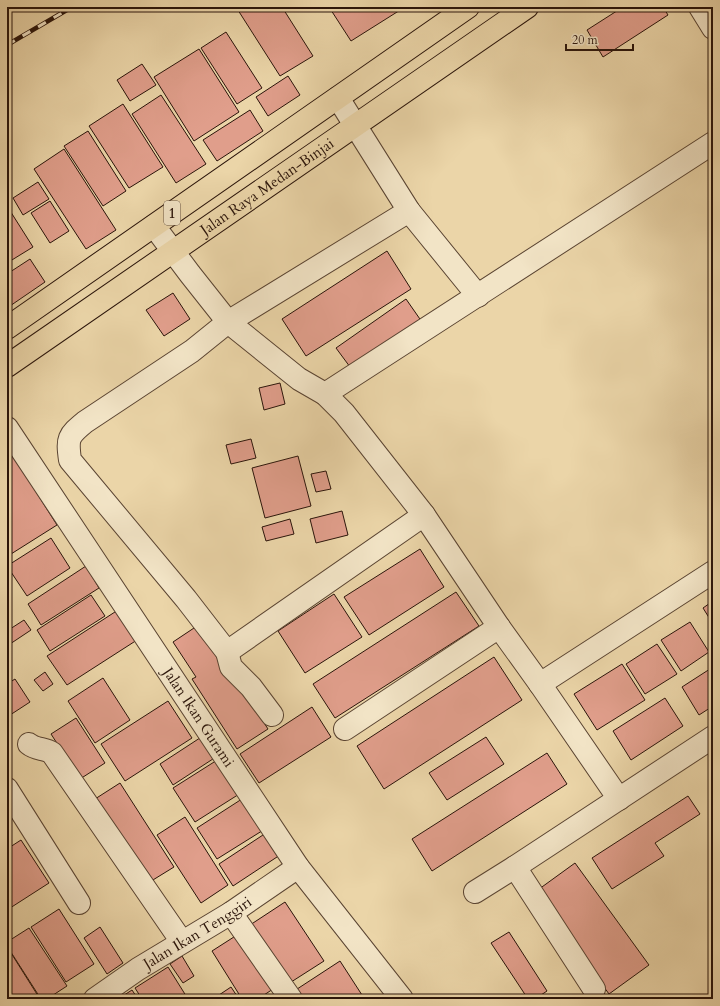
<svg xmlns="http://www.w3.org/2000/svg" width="720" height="1006" font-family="Cardo,serif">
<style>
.building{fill:#e09e8b;stroke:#2a140a}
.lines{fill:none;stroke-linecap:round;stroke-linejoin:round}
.street-casing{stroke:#5a4432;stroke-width:24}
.primary-casing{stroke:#2a140a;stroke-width:24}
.street{stroke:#f2e4c6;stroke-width:22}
.primary{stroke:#ebd5a8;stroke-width:22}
.rail-casing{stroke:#2a140a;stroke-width:4.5}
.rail{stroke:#f2e4c6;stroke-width:3;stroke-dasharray:9;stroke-linecap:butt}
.labels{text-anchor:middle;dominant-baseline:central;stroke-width:3;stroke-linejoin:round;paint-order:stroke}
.shield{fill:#f2e4c6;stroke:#665242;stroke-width:1}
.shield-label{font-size:14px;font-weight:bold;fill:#2a140a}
.street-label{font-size:15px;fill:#2a140a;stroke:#f2e4c6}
</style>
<rect width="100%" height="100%" fill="#ebd5a8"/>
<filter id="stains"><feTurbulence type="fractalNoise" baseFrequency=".005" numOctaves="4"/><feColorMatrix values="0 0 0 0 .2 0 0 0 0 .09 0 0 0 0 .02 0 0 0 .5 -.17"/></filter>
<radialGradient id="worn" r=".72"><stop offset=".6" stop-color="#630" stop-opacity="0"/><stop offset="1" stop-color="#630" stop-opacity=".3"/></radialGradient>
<g class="building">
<path d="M236 7H282L313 56 280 76Z"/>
<path d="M329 7H405L351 41Z"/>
<path d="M623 7H663L668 15 603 57 587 30Z"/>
<path d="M226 32 262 88 237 104 201 48Z"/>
<path d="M199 49 239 112 194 141 154 77Z"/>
<path d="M142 64 156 85 130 101 117 80Z"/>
<path d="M288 76 300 95 268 116 256 97Z"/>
<path d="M161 95 206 164 176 183 132 114Z"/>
<path d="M123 104 163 167 129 188 89 126Z"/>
<path d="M250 110 263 131 217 161 203 140Z"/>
<path d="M88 131 126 191 103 206 64 146Z"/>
<path d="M64 149 116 230 86 249 34 169Z"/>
<path d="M38 182 49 199 23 215 13 198Z"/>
<path d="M50 201 69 231 50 243 31 213Z"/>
<path d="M7 206 33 247 7 263Z"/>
<path d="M387 251 411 289 306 356 282 319Z"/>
<path d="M30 259 45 282 7 308V274Z"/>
<path d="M173 293 190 319 164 336 146 310Z"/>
<path d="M406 299 422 322 353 371 336 348Z"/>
<path d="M280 383 285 404 264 410 259 388Z"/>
<path d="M251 439 256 458 231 464 226 445Z"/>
<path d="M7 446 57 525 11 554 7 547Z"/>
<path d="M298 456 311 506 265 518 252 468Z"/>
<path d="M326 471 331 489 316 492 311 474Z"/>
<path d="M342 511 348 535 316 543 310 519Z"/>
<path d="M290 519 294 534 266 541 262 527Z"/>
<path d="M51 538 70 568 27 596 7 566Z"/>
<path d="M420 549 444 587 369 635 344 597Z"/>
<path d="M86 566 99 588 41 625 28 604Z"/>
<path d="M456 592 479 626 335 718 313 684Z"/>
<path d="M334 594 362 637 305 673 278 631Z"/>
<path d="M91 595 105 616 50 651 37 630Z"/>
<path d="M713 601V624L703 608Z"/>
<path d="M118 610 137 640 67 685 47 656Z"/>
<path d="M24 620 31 630 7 646V631Z"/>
<path d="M690 622 709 652 681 671 661 640Z"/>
<path d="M200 624 268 729 237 749 192 679 196 677 173 642Z"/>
<path d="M657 644 677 674 645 694 626 664Z"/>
<path d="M494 657 522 700 384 789 357 746Z"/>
<path d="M622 664 645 700 597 730 574 694Z"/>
<path d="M713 667V706L699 715 682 687Z"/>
<path d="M45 672 53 684 43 691 34 680Z"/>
<path d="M103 678 130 720 95 743 68 701Z"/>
<path d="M15 679 30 702 7 717V684Z"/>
<path d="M665 698 683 726 631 760 613 731Z"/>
<path d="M168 701 192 738 125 781 101 744Z"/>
<path d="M312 707 331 737 259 783 240 754Z"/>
<path d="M76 718 105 763 80 779 51 734Z"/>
<path d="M206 734 219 755 173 785 160 764Z"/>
<path d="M486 737 504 764 447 800 429 773Z"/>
<path d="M547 753 567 784 432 871 412 839Z"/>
<path d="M222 757 244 791 195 822 173 788Z"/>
<path d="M120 783 174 867 148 883 95 799Z"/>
<path d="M688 796 700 814 655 843 664 856 612 889 592 858Z"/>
<path d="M245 797 265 829 217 859 197 828Z"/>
<path d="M185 817 228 885 201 903 157 835Z"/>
<path d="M266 833 280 855 233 886 219 864Z"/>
<path d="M21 840 49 883 7 910V849Z"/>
<path d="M575 863 649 965 609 994 535 892Z"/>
<path d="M285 902 324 961 288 984 250 925Z"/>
<path d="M59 909 94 964 66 982 31 927Z"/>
<path d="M100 927 123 963 107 974 84 938Z"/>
<path d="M29 928 67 986 47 999H41L7 946V942Z"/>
<path d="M509 932 547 991 535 999H528L491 943Z"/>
<path d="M237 935 273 989 258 999H242L212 951Z"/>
<path d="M11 953 40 999H13L7 989V956Z"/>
<path d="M182 956 194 976 183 983 170 964Z"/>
<path d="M340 961 362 995 355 999H296L291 993Z"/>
<path d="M168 967 188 999H142L135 988Z"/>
<path d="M231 987 239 999H213Z"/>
<path d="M132 990 138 999H118Z"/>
</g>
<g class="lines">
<g class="street-casing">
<g id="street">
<path d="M700 7 713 28"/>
<path d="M338 98 409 211 478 296"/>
<path d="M154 226 190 274 228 322 299 379 325 394 344 413 424 515 499 627 540 684 619 799"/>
<path d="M325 394 713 143"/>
<path id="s1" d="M7 428 298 867 402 999"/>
<path d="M227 652 424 515"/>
<path d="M540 684 713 572"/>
<path d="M272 715 251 687 231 667 227 652 186 599 70 460C67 438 68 436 85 422L192 351 228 322 409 211"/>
<path d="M345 729 499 627"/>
<path d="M29 744C36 750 45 748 52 753L182 942"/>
<path d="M7 789 79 903"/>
<path d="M515 867 594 989"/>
<path d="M475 892 515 867 713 737"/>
<path d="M231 913 291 999"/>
<path id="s2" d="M95 999 138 969 231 913 298 867"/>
</g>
</g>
<g class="primary-casing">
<g id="primary">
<path d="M7 328 468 7"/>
<path id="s3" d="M7 366 527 7"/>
</g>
</g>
<use href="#street" class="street"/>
<use href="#primary" class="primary"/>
<g class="rail-casing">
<path id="rail" d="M7 45 72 7"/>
</g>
<use href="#rail" class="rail"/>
</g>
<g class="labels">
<rect class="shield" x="164" y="201" width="16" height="24" rx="3"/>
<g class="shield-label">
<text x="172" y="213">1</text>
</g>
<g class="street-label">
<text stroke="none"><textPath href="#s3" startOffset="316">Jalan Raya Medan-Binjai</textPath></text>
<text stroke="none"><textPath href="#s1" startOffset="347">Jalan Ikan Gurami</textPath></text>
<text stroke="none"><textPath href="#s2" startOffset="122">Jalan Ikan Tenggiri</textPath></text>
</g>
</g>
<rect width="720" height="1006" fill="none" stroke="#ebd5a8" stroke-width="24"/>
<rect x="8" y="8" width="704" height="990" fill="none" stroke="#2a140a" stroke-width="2"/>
<rect x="12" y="12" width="696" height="982" fill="none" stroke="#2a140a"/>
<path d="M566 44v6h67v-6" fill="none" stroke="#2a140a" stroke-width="2"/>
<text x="572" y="44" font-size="12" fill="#2a140a" stroke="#f2e4c6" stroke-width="3" paint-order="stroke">20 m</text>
<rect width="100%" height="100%" filter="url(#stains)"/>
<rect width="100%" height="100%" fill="url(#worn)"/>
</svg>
